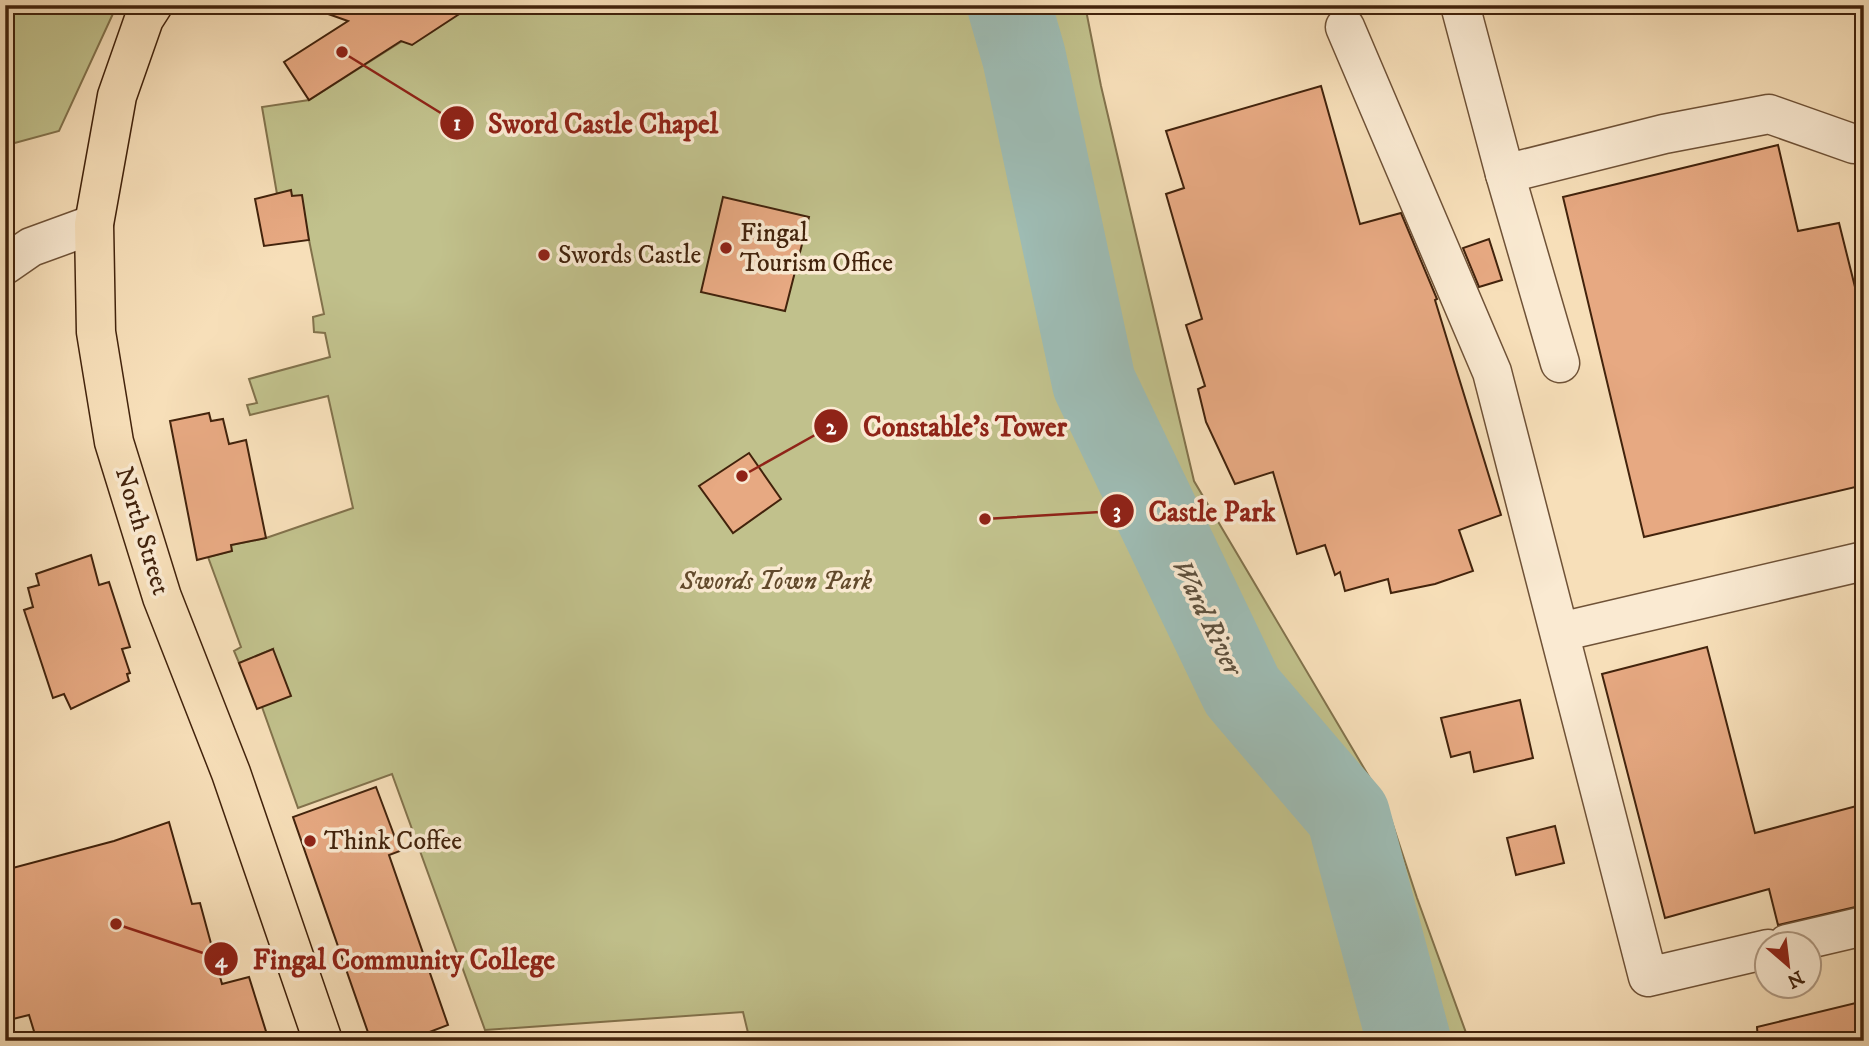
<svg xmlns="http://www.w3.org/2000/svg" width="1869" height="1046" font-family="'IM FELL DW Pica',serif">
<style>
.green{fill:#c1c18c;stroke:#82724c;stroke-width:2}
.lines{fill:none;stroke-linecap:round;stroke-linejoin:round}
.river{stroke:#9ebcb4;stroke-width:84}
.building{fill:#e7a982;stroke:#42230c;stroke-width:2}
.minor-casing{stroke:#6f5237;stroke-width:41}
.major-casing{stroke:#42230c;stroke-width:41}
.minor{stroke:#faead2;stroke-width:38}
.major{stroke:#f7dfb9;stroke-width:38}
.poi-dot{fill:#8f2418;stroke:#faead2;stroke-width:2.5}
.labels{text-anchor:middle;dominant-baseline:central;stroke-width:7;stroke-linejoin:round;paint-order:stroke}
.poi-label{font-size:26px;fill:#42230c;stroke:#faead2;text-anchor:start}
.street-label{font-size:26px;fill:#42230c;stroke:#faead2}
.park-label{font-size:26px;font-style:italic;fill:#624a2c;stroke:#faead2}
.water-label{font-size:28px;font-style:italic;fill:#5e513e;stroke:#faead2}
.leader{fill:none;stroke:#8f2418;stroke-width:2.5}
.callout-dot{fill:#8f2418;stroke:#faead2;stroke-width:2.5}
.mark-label{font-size:21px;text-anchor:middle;font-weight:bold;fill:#fff}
.callout-label{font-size:28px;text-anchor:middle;font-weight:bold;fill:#8f2418;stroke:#faead2;stroke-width:7;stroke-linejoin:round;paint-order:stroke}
</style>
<rect width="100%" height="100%" fill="#f7dfb9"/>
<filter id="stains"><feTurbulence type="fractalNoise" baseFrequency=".00286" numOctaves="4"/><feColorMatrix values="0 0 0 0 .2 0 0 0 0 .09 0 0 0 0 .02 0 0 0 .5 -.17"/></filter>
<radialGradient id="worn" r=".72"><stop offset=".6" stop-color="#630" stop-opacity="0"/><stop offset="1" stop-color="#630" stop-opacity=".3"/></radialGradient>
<g class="green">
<path d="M5 5H117L59 131 11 144 5 115Z"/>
<path d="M387 5H1085L1101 86 1194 481 1387 807 1417 898 1469 1041H750L743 1012 485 1030 392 774 298 808 262 707 273 649 239 663 234 651 241 647 208 557 231 551V545L266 538 353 508 328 396 250 415 247 405 257 403 249 379 330 357 325 333 314 332 313 317 324 314 309 240 277 194 262 107 309 100 402 41Z"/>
</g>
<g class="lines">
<path class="river" d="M1009 5 1024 57 1094 383 1242 691 1348 815 1409 1041"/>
</g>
<g class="building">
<path d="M318 5H473L412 45 401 41 309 100 284 62 348 21 317 10Z"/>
<path d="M1321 86 1360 224 1401 213 1437 299 1435 300 1501 515 1459 530 1473 571 1435 584 1391 593 1388 579 1345 591 1340 572 1335 575 1325 545 1297 554 1273 472 1235 484 1206 422 1198 389 1205 386 1186 325 1202 319 1166 194 1184 188 1166 131Z"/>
<path d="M1778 145 1798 231 1839 223 1864 323V485L1644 537 1563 197Z"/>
<path d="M291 190 292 196 302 195 309 240 264 246 255 199Z"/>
<path d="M723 197 809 217 785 311 701 292Z"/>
<path d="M1489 239 1502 280 1479 287 1463 248Z"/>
<path d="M209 413 211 421 223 419 229 444 246 440 266 538 231 545 232 551 197 560 170 421Z"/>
<path d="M749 453 781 499 733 533 699 486Z"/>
<path d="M91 555 99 585 109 582 130 647 122 649 130 673 127 674 129 681 71 709 64 694 53 698 24 610 33 607 28 588 39 585 36 574Z"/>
<path d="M1707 647 1755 833 1864 804V905L1778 925 1769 889 1665 918 1602 674Z"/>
<path d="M273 649 291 696 257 709 239 663Z"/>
<path d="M1520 700 1533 758 1474 772 1470 752 1451 757 1441 718Z"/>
<path d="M376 787 400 851 389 855 448 1025 406 1041H371L293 817Z"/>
<path d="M169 822 192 904 200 903 222 984 249 977 269 1041H37L29 1015 5 1021V870L114 841Z"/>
<path d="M1555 826 1564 863 1516 875 1507 838Z"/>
<path d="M1864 1001V1041H1758L1757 1027Z"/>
</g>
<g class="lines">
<g class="minor-casing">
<g id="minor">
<path d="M1460 5 1505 174 1664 134 1769 114 1854 144 1864 141"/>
<path d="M1345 27 1492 372 1648 977 1768 949"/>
<path d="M1505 174 1560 363"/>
<path d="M5 265 31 247 94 224"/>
<path d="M1560 632 1864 561"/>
<path d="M1787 944 1864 926"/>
</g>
</g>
<g class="major-casing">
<path id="major" d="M153 5 144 19 117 96 94 224 96 332 114 442 162 597 231 773 323 1041"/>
</g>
<use href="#minor" class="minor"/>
<use href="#major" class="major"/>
</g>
<g class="poi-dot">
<circle cx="726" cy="248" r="7"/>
<circle cx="544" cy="255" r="7"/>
<circle cx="310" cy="841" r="7"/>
</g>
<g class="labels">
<g class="poi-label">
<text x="740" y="233">Fingal<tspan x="740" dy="30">Tourism Office</tspan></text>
<text x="558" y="255">Swords Castle</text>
<text x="324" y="841">Think Coffee</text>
</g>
<g class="street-label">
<text transform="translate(142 531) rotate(73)">North Street</text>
</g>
<g class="park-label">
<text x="776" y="581">Swords Town Park</text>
</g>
<g class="water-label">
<text transform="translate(1207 617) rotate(64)">Ward River</text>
</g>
</g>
<path class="leader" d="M342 52L457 123M742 476L831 426M985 519L1117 511M116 924L221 959"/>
<g class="callout-dot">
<circle cx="342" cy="52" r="7"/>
<circle cx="742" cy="476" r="7"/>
<circle cx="985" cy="519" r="7"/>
<circle cx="116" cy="924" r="7"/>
<circle cx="457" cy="123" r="18"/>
<circle cx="831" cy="426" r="18"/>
<circle cx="1117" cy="511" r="18"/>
<circle cx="221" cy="959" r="18"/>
</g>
<g class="mark-label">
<text x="457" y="130">1</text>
<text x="831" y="434">2</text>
<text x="1117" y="518">3</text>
<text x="221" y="967">4</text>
</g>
<g class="callout-label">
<text x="603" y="133">Sword Castle Chapel</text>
<text x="965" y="436">Constable's Tower</text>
<text x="1212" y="521">Castle Park</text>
<text x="404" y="969">Fingal Community College</text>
</g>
<rect width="1869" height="1046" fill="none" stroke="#f7dfb9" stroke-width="28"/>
<rect x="7" y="7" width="1855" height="1032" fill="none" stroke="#42230c" stroke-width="3.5"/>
<rect x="14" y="14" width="1841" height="1018" fill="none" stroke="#42230c" stroke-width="2"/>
<g transform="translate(1788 965) rotate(152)"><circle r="33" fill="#faead2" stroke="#b09a83" stroke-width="2"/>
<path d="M0-5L12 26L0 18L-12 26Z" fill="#8f2418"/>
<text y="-10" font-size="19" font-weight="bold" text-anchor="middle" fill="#42230c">N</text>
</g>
<rect width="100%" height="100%" filter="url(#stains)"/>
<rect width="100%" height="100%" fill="url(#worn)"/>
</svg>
